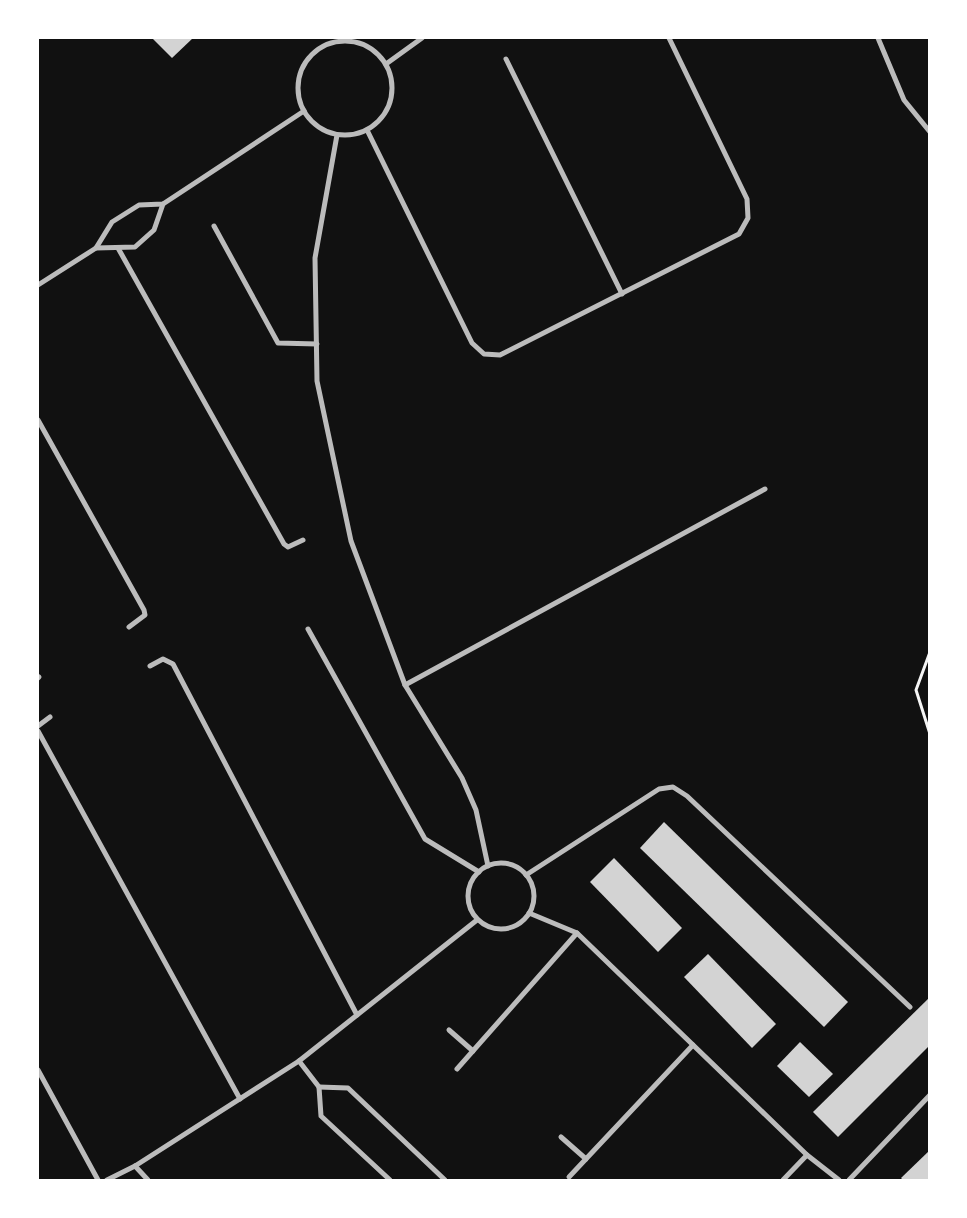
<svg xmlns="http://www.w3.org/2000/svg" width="967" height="1218" font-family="Rubik,sans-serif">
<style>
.building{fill:#d3d3d3}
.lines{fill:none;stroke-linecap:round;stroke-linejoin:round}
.path{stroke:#f5f5f5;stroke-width:3}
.minor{stroke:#bcbcbc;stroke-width:5}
</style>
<rect width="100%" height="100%" fill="#111"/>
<g class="building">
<path d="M152 38H193L172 58Z"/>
<path d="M664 822 848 1002 824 1027 640 848Z"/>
<path d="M614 858 682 928 658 952 590 882Z"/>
<path d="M708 954 776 1024 752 1048 684 977Z"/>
<path d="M930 997V1045L838 1137 813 1112Z"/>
<path d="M800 1042 833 1074 809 1097 777 1066Z"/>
<path d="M930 1150V1180H903L901 1178Z"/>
</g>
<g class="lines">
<path class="path" d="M930 652 916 690 930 734"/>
<g class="minor">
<path d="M878 38 904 100 930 132"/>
<circle cx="345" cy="88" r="47"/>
<path d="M506 59 622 294"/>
<path d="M386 64 422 38"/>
<path d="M367 130 472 343 484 354 500 355 739 234 748 218 747 199 669 38"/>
<path d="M337 135 315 258 317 381 351 541 405 685 462 778 476 810 488 866"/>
<path d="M214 226 278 343 317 344"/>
<path d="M96 248 135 247 154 230 163 204"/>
<path d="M118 248 284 544 288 547 303 540"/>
<path d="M38 285 96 248 112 222 139 205 163 204 304 111"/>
<path d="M38 420 144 610 145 615 129 627"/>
<path d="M308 629 425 839 479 872"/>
<path d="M150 666 163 659 173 664 357 1015"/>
<path d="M38 678 39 677"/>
<path d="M405 685 765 489"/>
<path d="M38 726 50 717"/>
<path d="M38 731 240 1099"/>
<circle cx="501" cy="896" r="33"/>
<path d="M526 875 659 789 673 787 687 796 910 1007"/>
<path d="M529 913 577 933 807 1155 839 1180"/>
<path d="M449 1030 473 1051"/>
<path d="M299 1061 319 1087 321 1116 390 1180"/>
<path d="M457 1069 577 933"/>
<path d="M38 1070 98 1180"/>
<path d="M319 1087 348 1088 445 1180"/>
<path d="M561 1137 586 1159"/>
<path d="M135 1166 148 1180"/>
<path d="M569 1177 693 1045"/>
<path d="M107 1180 135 1166 299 1061 477 920"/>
<path d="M783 1180 807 1155"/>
<path d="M849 1180 930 1095"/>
</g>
</g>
<rect width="967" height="1218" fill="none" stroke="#ffffff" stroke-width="78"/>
</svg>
